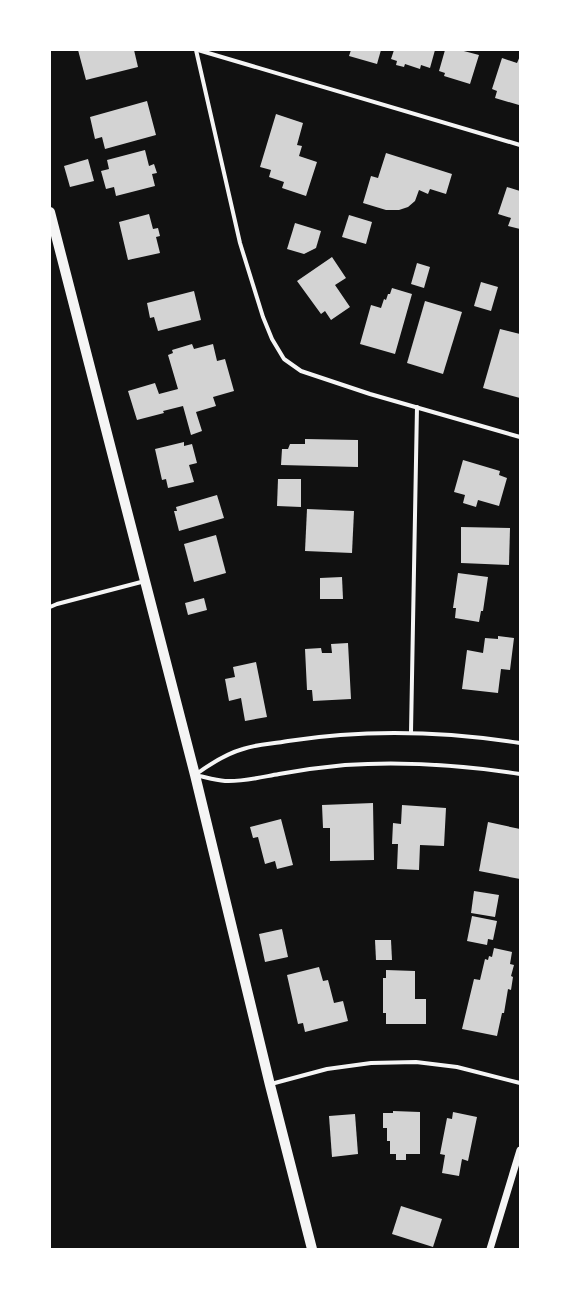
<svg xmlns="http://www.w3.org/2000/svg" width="570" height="1299" font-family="'Source Sans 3',sans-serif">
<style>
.building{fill:#d3d3d3}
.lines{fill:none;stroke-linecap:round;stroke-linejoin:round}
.minor{stroke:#f5f5f5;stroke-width:4}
.tertiary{stroke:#f5f5f5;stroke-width:7}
.primary{stroke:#f5f5f5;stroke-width:10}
</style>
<rect width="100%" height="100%" fill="#111"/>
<g class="building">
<path d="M78 50H134L138 67 86 80Z"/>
<path d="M351 50H381L377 64 349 56Z"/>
<path d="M394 50H435L430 68 421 65 420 69 405 64 404 67 396 65 397 61 391 59Z"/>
<path d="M445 50H460L479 55 470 84 444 76 445 73 439 71Z"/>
<path d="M520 56V102L519 105 495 98 497 91 492 89 502 58 517 63Z"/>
<path d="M147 101 156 135 105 149 102 137 95 139 90 117Z"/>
<path d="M276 114 303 123 297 145 302 146 299 156 317 162 306 196 282 188 284 182 269 177 271 170 260 167Z"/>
<path d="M145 150 149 166 154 164 157 173 152 174 155 186 116 196 114 187 106 189 101 171 109 169 107 160Z"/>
<path d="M386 153 452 174 446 194 430 189 428 194 419 190 415 201 408 207 399 210H386L363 203 371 176 378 178Z"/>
<path d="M88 159 94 181 70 187 64 166Z"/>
<path d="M507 187 520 191V229L508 226 511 218 498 214Z"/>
<path d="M149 214 153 229 158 228 160 236 156 237 160 253 128 260 119 222Z"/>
<path d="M349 215 372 222 366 244 342 237Z"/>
<path d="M295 223 321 231 316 248 304 254 287 249Z"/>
<path d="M332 257 346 278 335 285 350 307 331 320 325 311 321 314 297 281Z"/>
<path d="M417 263 430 267 424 288 411 284Z"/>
<path d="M481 282 498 287 491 311 474 306Z"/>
<path d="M392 288 412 294 395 354 360 344 371 305 381 308 384 299 386 300 388 294H390Z"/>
<path d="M194 291 201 320 158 331 154 317 150 318 147 303Z"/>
<path d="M425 301 462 312 443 374 407 363Z"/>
<path d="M500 329 520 334V398L483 388Z"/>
<path d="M192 344 194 349 213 344 217 361 225 359 234 391 213 397 216 406 196 412 202 431 191 435 183 406 163 411 164 413 137 420 128 391 155 383 159 394 178 389 168 355 173 353 172 350Z"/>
<path d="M305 439 358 440V467L281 465 282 449H288L290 444H305Z"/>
<path d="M184 442V446L192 444 197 463 189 465 194 482 168 488 166 479 162 480 155 449Z"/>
<path d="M463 460 500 471 499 475 507 478 499 506 478 500 476 507 463 503 465 495 454 492Z"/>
<path d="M278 479H301V507L277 506Z"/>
<path d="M217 495 224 518 179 531 174 511H177L176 507Z"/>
<path d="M307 509 354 511 352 553 305 551Z"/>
<path d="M461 527 510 528 509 565 461 563Z"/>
<path d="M216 535 226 573 194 582 184 544Z"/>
<path d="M458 573 488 577 483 611H481L479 622 455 618 456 608H453Z"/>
<path d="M342 577 343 599H320V578Z"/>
<path d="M204 598 207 610 188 615 185 603Z"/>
<path d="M498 636 514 638 510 670 501 669 498 693 462 689 467 650 483 653 485 638 498 639Z"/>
<path d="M348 643 351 699 313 701 312 690H307L305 649 321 648 322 653H332L331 644Z"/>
<path d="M256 662 267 717 245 721 241 698 229 701 225 679 235 677 233 667Z"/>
<path d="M373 803 374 860 330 861V828H323L322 805Z"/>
<path d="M402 805 446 808 444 846 420 845 419 870 397 869 398 844H392L393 823 401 824Z"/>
<path d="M281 819 293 865 277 869 275 861 265 864 258 837 253 838 250 827Z"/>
<path d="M488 822 520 829V879L479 871Z"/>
<path d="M474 891 499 895 495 917 471 913Z"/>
<path d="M472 916 497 921 493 940 488 939 487 945 467 941Z"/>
<path d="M282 929 288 957 265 962 259 934Z"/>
<path d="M375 940H391L392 960H376Z"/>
<path d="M494 948 512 952 510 964 514 965 511 976 513 977 511 990 508 989 504 1013H502L497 1036 462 1029 474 979 480 980 485 959 488 960 489 956 492 957Z"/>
<path d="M319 967 323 981 328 980 334 1003 343 1001 348 1021 305 1032 303 1023 298 1024 287 975Z"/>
<path d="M386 970 415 971V999H426V1024H386V1013H383V978H386Z"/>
<path d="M393 1111 420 1112V1154H406V1160H396V1154H390V1141H387V1128H383V1113H393Z"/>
<path d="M453 1112 477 1117 468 1161 462 1159 459 1176 442 1173 445 1155 440 1154 447 1118 452 1119Z"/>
<path d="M355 1114 358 1154 332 1157 329 1116Z"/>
<path d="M401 1206 442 1219 433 1247 392 1234Z"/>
</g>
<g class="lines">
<g class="minor">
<path d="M196 50 240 243 263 317 272 339 284 359 301 371 370 394 520 437"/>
<path d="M198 50 520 145"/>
<path d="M50 607 57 604 145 581"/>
<path d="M411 732 417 407"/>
<path d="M195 775C210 764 225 754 243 749 257 744 273 744 288 741 366 729 442 731 520 743"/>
<path d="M195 775C205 777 215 780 225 781 243 782 262 777 279 774 301 770 323 767 345 765 404 761 462 765 520 774"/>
<path d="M271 1084 327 1069 371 1063 416 1062 457 1067 520 1083"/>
</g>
<path class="tertiary" d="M490 1249 520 1150"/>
<path class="primary" d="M50 212 195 775 270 1085 312 1249"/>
</g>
<rect width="570" height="1299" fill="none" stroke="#ffffff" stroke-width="102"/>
</svg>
